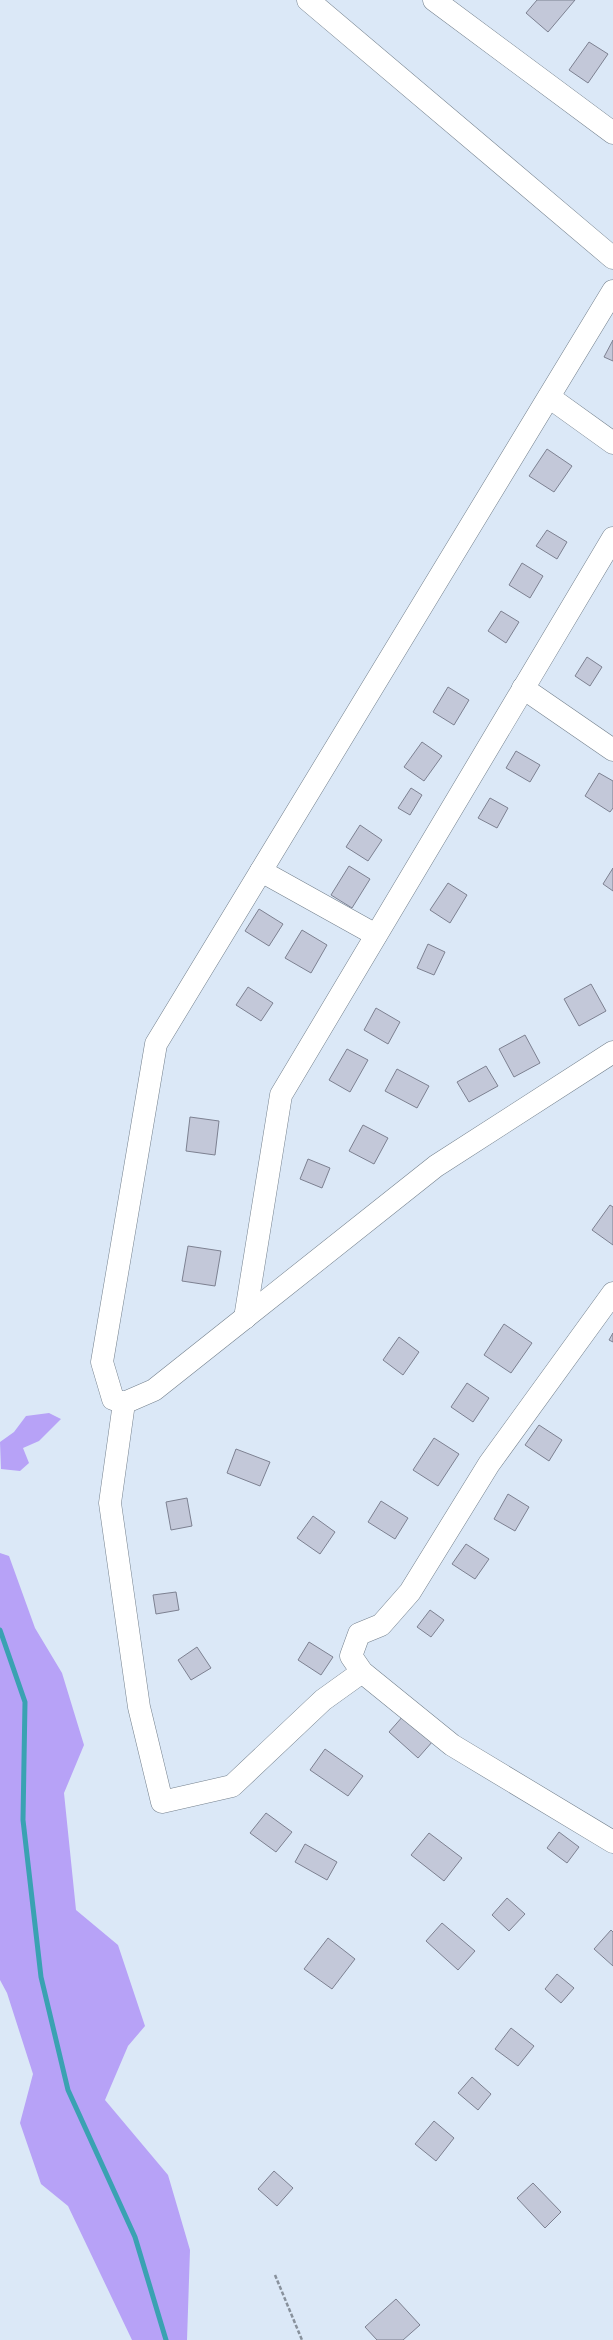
<svg xmlns="http://www.w3.org/2000/svg" width="613" height="2340" font-family="'Noto Sans',sans-serif">
<style>
.forest{fill:#b7a2f7}
.lines{fill:none;stroke-linecap:round;stroke-linejoin:round}
.stream{stroke:#3aa2b2;stroke-width:5}
.building{fill:#c3c8d9;stroke:#7d8191}
.minor-casing{stroke:#74808d;stroke-width:23}
.path{stroke:#88919c;stroke-width:2.5;stroke-dasharray:4 2;stroke-linecap:butt}
.minor{stroke:#fff;stroke-width:22}
</style>
<rect width="100%" height="100%" fill="#dbe8f7"/>
<g class="forest">
<path d="M49 1413 61 1419 39 1441 23 1448 29 1463 20 1471 1 1469 0 1442 14 1432 26 1416Z"/>
<path d="M0 1553 9 1556 35 1628 62 1673 84 1745 64 1793 76 1910 118 1945 145 2026 128 2046 105 2100 168 2175 190 2250 187 2340H132L68 2206 41 2184 20 2123 33 2074 7 1993 0 1980Z"/>
</g>
<g class="lines">
<path class="stream" d="M0 1630 25 1702 23 1820 41 1977 68 2090 135 2237 166 2340"/>
</g>
<g class="building">
<path d="M537 0H575L548 32 526 13Z"/>
<path d="M589 42 608 54 588 83 569 70Z"/>
<path d="M613 340V361L604 357Z"/>
<path d="M547 449 572 466 554 492 529 476Z"/>
<path d="M547 530 567 542 557 559 536 546Z"/>
<path d="M522 563 543 576 530 598 509 585Z"/>
<path d="M501 611 519 622 506 643 488 631Z"/>
<path d="M587 657 602 667 590 686 575 676Z"/>
<path d="M448 687 469 700 454 725 433 712Z"/>
<path d="M422 742 442 756 424 781 404 767Z"/>
<path d="M516 751 540 765 530 782 506 768Z"/>
<path d="M599 773 613 781V808L610 812 585 796Z"/>
<path d="M411 788 422 795 410 815 398 808Z"/>
<path d="M490 798 508 808 497 828 478 818Z"/>
<path d="M360 825 382 840 368 861 346 847Z"/>
<path d="M349 866 370 879 352 908 331 895Z"/>
<path d="M613 868V891L603 884Z"/>
<path d="M448 883 467 895 450 923 430 910Z"/>
<path d="M259 909 283 924 269 946 245 931Z"/>
<path d="M302 930 327 945 311 973 285 958Z"/>
<path d="M428 944 445 952 434 975 417 968Z"/>
<path d="M591 984 606 1011 579 1026 564 999Z"/>
<path d="M248 987 273 1003 261 1021 236 1005Z"/>
<path d="M376 1008 400 1022 388 1044 364 1030Z"/>
<path d="M525 1035 540 1063 514 1077 499 1049Z"/>
<path d="M347 1049 368 1060 350 1092 329 1080Z"/>
<path d="M486 1066 498 1086 469 1102 457 1082Z"/>
<path d="M397 1069 429 1086 417 1108 385 1091Z"/>
<path d="M190 1117 219 1121 215 1155 186 1151Z"/>
<path d="M363 1125 388 1138 374 1164 349 1151Z"/>
<path d="M308 1159 330 1168 322 1188 300 1179Z"/>
<path d="M610 1205 613 1207V1245L592 1230Z"/>
<path d="M188 1246 221 1251 215 1286 182 1281Z"/>
<path d="M504 1324 532 1343 511 1373 484 1355Z"/>
<path d="M613 1333V1342L609 1340Z"/>
<path d="M399 1337 419 1352 403 1375 383 1360Z"/>
<path d="M467 1383 489 1398 473 1422 451 1407Z"/>
<path d="M539 1425 562 1440 549 1461 525 1445Z"/>
<path d="M434 1438 459 1454 438 1486 413 1470Z"/>
<path d="M236 1449 270 1462 260 1486 227 1473Z"/>
<path d="M508 1494 529 1507 515 1531 494 1519Z"/>
<path d="M187 1498 192 1526 171 1530 166 1502Z"/>
<path d="M381 1501 408 1518 395 1539 368 1522Z"/>
<path d="M313 1516 335 1532 320 1554 297 1538Z"/>
<path d="M466 1544 489 1559 475 1579 452 1564Z"/>
<path d="M176 1592 179 1610 156 1614 153 1595Z"/>
<path d="M430 1610 444 1620 431 1637 417 1627Z"/>
<path d="M309 1642 333 1657 321 1675 298 1660Z"/>
<path d="M197 1647 211 1668 191 1680 178 1660Z"/>
<path d="M404 1715 433 1741 418 1758 389 1732Z"/>
<path d="M325 1749 363 1776 348 1796 310 1770Z"/>
<path d="M266 1813 292 1832 276 1852 250 1833Z"/>
<path d="M559 1832 579 1847 567 1863 547 1848Z"/>
<path d="M429 1833 462 1858 444 1881 411 1855Z"/>
<path d="M305 1844 337 1862 327 1880 295 1862Z"/>
<path d="M507 1898 525 1914 509 1931 492 1915Z"/>
<path d="M442 1923 475 1951 458 1970 426 1941Z"/>
<path d="M611 1930 613 1932V1966L594 1949Z"/>
<path d="M328 1938 355 1959 332 1989 304 1969Z"/>
<path d="M557 1974 574 1988 561 2003 545 1989Z"/>
<path d="M511 2028 534 2046 518 2066 495 2049Z"/>
<path d="M472 2077 491 2094 478 2110 458 2093Z"/>
<path d="M434 2121 454 2138 436 2161 415 2144Z"/>
<path d="M274 2171 293 2188 277 2206 258 2189Z"/>
<path d="M533 2183 561 2212 545 2228 517 2198Z"/>
<path d="M396 2299 420 2325 403 2340H377L365 2327Z"/>
</g>
<g class="lines">
<g class="minor-casing">
<g id="minor">
<path d="M308 0 613 258"/>
<path d="M434 0 613 133"/>
<path d="M613 291 156 1044 102 1362 113 1399 124 1403 154 1390 436 1166 613 1052"/>
<path d="M549 397 613 443"/>
<path d="M523 688 613 750"/>
<path d="M261 871 376 935"/>
<path d="M613 1293 489 1464 410 1592 381 1625 359 1634 351 1656 362 1672 452 1745 613 1842"/>
<path d="M245 1318 281 1095 613 538"/>
<path d="M124 1403 110 1503 139 1707 162 1802 232 1786 323 1700 362 1672"/>
</g>
</g>
<path class="path" d="M275 2275 302 2340"/>
<use href="#minor" class="minor"/>
</g>
</svg>
